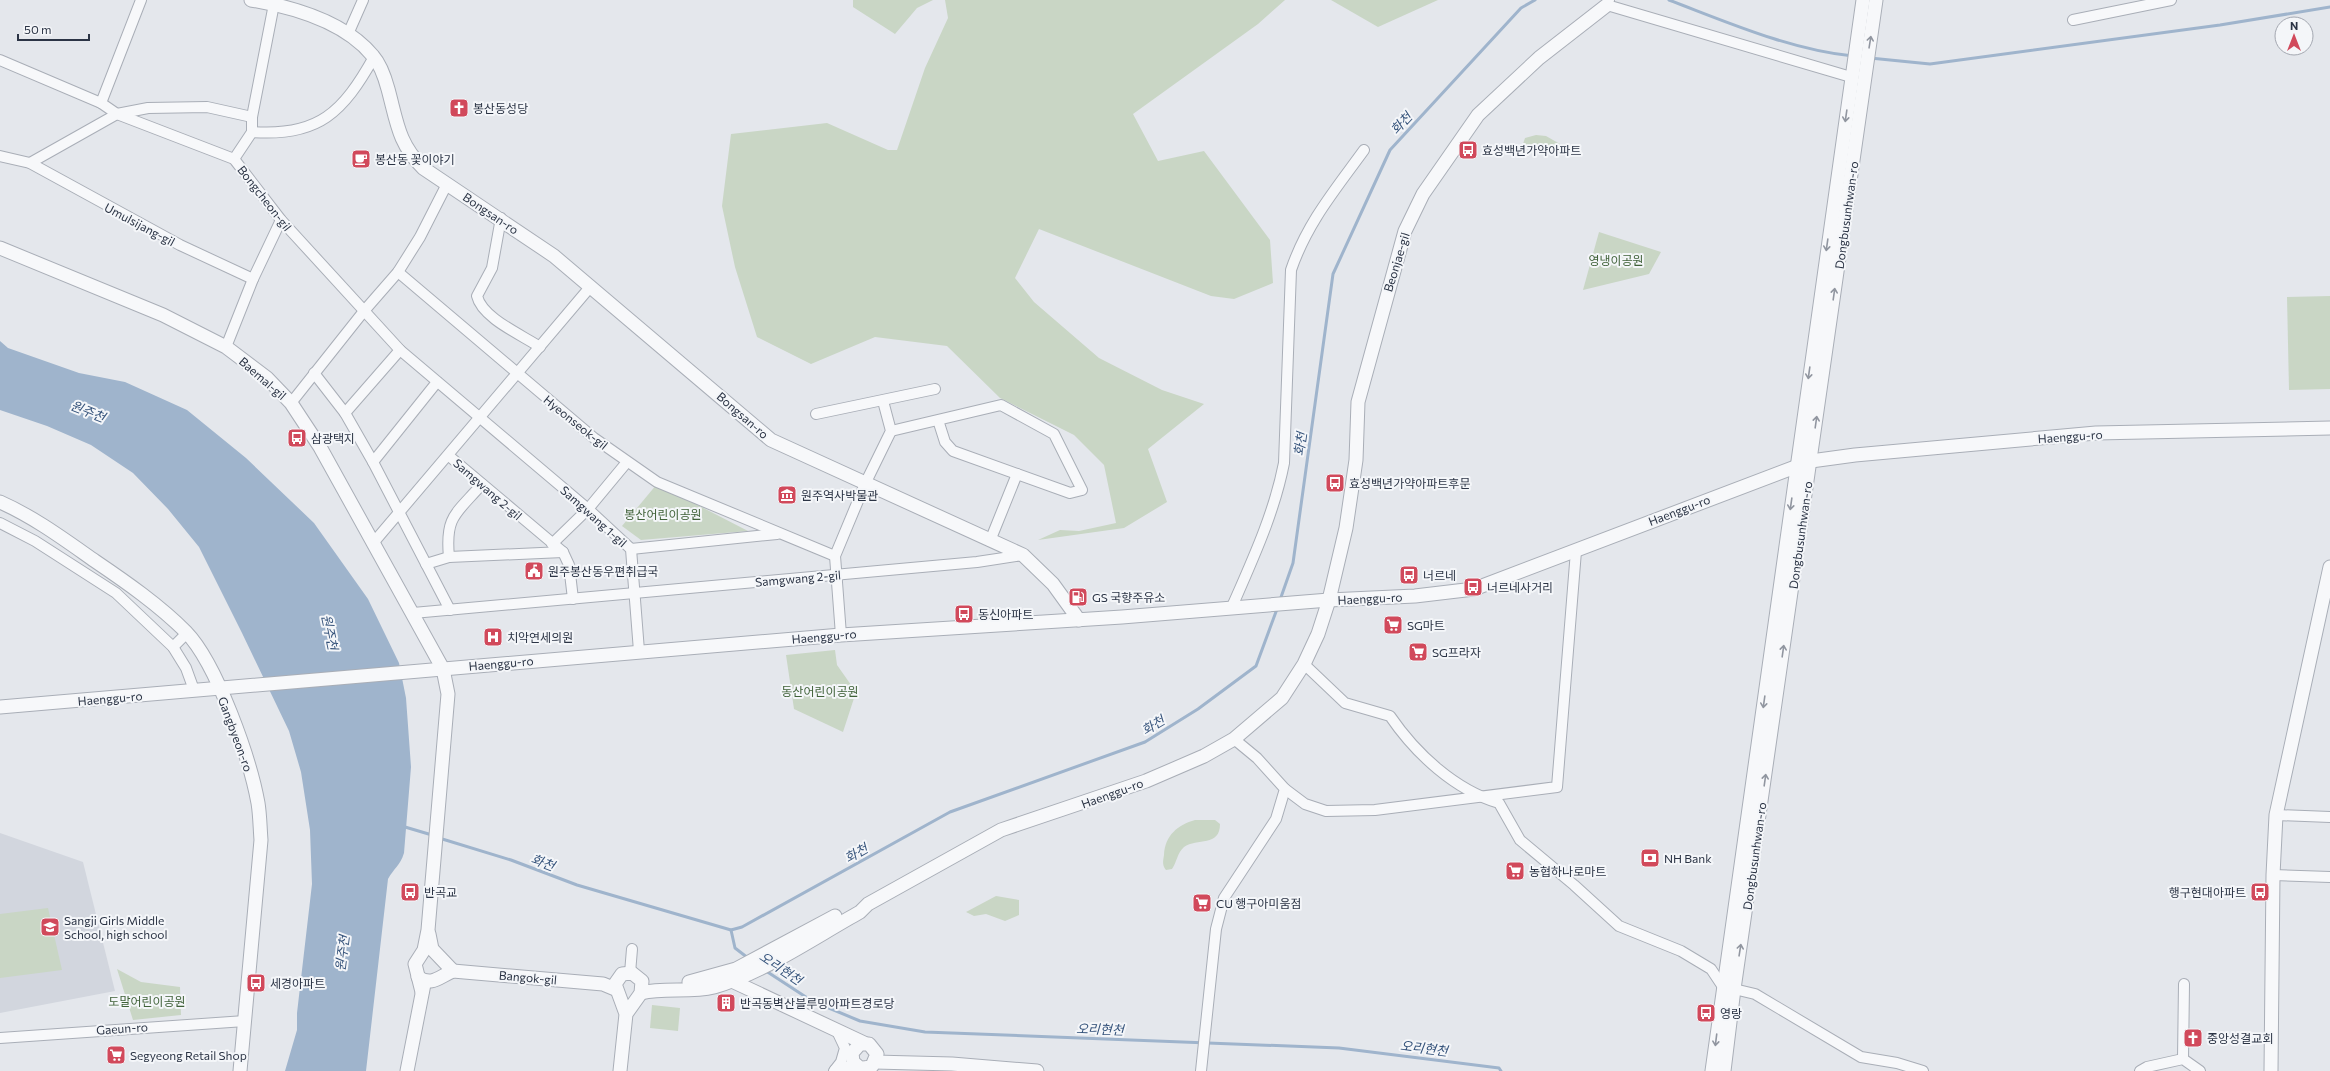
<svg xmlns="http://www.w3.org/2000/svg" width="2330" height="1071" font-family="Commissioner,'Noto Sans KR',sans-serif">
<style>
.built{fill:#d2d6de}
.green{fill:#c9d6c5}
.water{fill:#9fb4cc}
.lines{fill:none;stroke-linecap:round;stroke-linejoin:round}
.stream{stroke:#9fb4cc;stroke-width:3}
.minor-casing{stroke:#a9aeb7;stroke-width:12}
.tertiary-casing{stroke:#a9aeb7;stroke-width:15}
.minor{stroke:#f7f8fa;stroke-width:10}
.tertiary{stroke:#f7f8fa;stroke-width:13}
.oneway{stroke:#9196a0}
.labels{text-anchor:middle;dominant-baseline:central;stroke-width:4;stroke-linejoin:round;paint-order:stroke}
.poi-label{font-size:12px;fill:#2b3445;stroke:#f4f6f9;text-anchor:start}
.street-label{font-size:12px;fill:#2b3445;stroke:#f4f6f9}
.park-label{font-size:12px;fill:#3f6138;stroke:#f4f6f9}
.water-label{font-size:13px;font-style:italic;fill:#34527a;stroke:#f4f6f9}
</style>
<rect width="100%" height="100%" fill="#e4e7ec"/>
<path class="built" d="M0 833 83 862 115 991 0 1013Z"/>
<g class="green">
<path d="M853 0H933L917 8 895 34 853 7Z"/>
<path d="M945 0H1285L1258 24 1133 114 1158 161 1204 151 1270 240 1273 283 1234 299 1211 296 1039 229 1015 278 1034 302 1099 358 1162 390 1204 404 1148 449 1167 502 1124 528 1038 540 1060 530 1079 531 1116 523 1104 465 1074 435 1000 398 947 346 875 337 811 364 757 337 735 267 722 206 731 134 827 123 888 150H897L925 68 948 18Z"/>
<path d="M1331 0H1438L1378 27Z"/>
<path d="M1536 135 1546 136 1560 144 1558 151 1555 153 1523 144 1525 138Z"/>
<path d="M1599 232 1661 252 1649 274 1583 290Z"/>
<path d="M2330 296V389L2289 390 2287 297Z"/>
<path d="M657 484 748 531 641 540 622 526Z"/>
<path d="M835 650 837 665 856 692 843 732 794 709 786 655Z"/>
<path d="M1195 820H1215L1220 824C1220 847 1197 838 1184 847 1177 853 1177 862 1172 869L1166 870C1162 865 1163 861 1164 855 1165 835 1178 825 1195 820Z"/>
<path d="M996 896 1019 900V915L1005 921 986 914 974 916 966 912Z"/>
<path d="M48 908 62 970 0 978V914Z"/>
<path d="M117 969 141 982 180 987 181 1015 133 1020Z"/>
<path d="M652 1005 680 1008 678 1031 650 1028Z"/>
</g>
<path class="water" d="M0 341 8 348 79 373 125 382 187 410 246 458 314 523 368 599 399 663 406 698 411 767 404 853C400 866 394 868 388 879L366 1071H285L297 1030V1013L312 884 310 830 301 772 289 731 242 633 199 547 168 509 133 473 91 445 47 426 0 410Z"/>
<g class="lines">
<g class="stream">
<path d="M1669 0C1727 22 1791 50 1853 56"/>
<path d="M1870 58 1930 64 2220 25 2330 7"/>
<path d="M1280 600 1293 563 1333 274 1390 150 1521 8 1535 0"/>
<path d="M405 827 432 835"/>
<path d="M439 838 511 860 577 885 731 930 742 927 950 812 1145 742 1198 709 1256 666 1277 609"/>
<path d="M731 930 735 948 748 958"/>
<path d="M766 971 812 1001 860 1021 925 1032 1339 1048 1499 1068 1501 1071"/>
</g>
<g class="minor-casing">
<g id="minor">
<path d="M1609 0 1607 5 1851 77"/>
<path d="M2073 20 2171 0"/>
<path d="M348 34 363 0"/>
<path d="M0 60 101 103 117 114 234 159 281 220 400 350 588 509 631 549 639 651"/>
<path d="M101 103 141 0"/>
<path d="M252 132C319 137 343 112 374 57"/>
<path d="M0 156 30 163 180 245 253 279"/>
<path d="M234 159 252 132V117L274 4"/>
<path d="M30 163 117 114 148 108 207 107 252 117"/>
<path d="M501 218 492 268 477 296C482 318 522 335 540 347"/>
<path d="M398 272 594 438 657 482 835 556"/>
<path d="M226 347 253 279 281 220"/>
<path d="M314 373 345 413 373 462 450 610"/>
<path d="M291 403 364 311 398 272 420 237 447 184"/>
<path d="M345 413 400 350"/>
<path d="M816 414 935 389"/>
<path d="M891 431 1001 405 1054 434 1082 490 1070 493 953 451 945 442 938 420"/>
<path d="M449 456 563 552 569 565 573 599"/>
<path d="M373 462 437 382"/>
<path d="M0 523 35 541 116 593 173 647 186 668 194 690"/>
<path d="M990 541 1017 474"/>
<path d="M374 542 591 286"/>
<path d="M552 544 588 509 627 462"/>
<path d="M631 549 777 534"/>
<path d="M449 557C445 516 456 514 482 484"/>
<path d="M426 564 449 557 563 552"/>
<path d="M1231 609C1252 561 1274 514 1284 463L1291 270C1307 223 1335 190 1364 150"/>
<path d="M413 613 977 562 1023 555"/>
<path d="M841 635 835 556 865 484 891 431 883 401"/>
<path d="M173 647 187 633"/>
<path d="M1304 664 1345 703 1390 716C1416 754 1455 790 1499 803L1520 840 1574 885 1619 926 1681 951 1711 969 1723 987"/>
<path d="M1285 789 1305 804 1326 811 1375 810 1557 787 1576 551"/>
<path d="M2276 815 2330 817"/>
<path d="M2273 875 2330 877"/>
<path d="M630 973 632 949"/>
<path d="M1734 989 1755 994 1861 1057 1897 1063 1923 1071"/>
<path d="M0 1038 245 1021"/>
<path d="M2183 1059 2184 984"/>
<path d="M834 1071 841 1062 845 1048 837 1031"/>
<path d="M1201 1071 1216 929 1224 898 1276 819 1285 789 1257 758 1234 739"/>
<path d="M2140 1071 2147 1067 2183 1059 2200 1071"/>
</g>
</g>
<g class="tertiary-casing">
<g id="tertiary">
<path d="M251 0C293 7 345 22 373 56 381 65 385 78 388 89 397 122 398 143 423 168L554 256 771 440 1023 555 1053 584 1079 620"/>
<path d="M0 248 163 315 226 347 267 378 291 403 320 447 443 669 448 694 428 930 424 950 415 964 422 992"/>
<path d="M0 502C34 517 65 540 95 561 126 582 159 605 186 632 217 664 250 759 258 803 260 815 260 828 261 840L240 1071"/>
<path d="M0 707 841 635 1122 617 1329 600 1415 596 1474 589 1811 461 1855 455 2096 433 2330 428"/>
<path d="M429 934 432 949 453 971"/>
<path d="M418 977C432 987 440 976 453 971L603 984 615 989"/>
<path d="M732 981 864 1043"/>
<path d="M689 982 736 969 835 916"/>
<path d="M641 993C664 987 690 993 714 987 763 973 815 937 860 912L868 904 1001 830 1146 781 1204 756 1234 739 1282 698 1304 664 1318 634 1329 600 1346 528 1356 460 1358 402 1405 231 1423 194 1478 115 1539 58 1607 5"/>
<path d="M875 1062 952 1064 1037 1071"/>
<path d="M407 1071 424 984"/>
<path d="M620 1071 626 1014 615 984 622 974 632 973 642 981 641 993 626 1014"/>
<path d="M836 1071C848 1065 861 1071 872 1066L877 1054 869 1044H860L852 1053 853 1062 860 1068"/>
<path d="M1712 1071 1863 0"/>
<path d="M1724 1071 1734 989 1876 0"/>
<path d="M2271 1071 2273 875 2276 815 2330 567"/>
</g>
</g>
<use href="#minor" class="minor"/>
<use href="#tertiary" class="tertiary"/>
</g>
<defs><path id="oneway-shaft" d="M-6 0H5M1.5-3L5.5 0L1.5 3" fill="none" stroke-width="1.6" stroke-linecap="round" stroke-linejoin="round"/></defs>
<g class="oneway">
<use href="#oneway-shaft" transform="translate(1870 42) rotate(-81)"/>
<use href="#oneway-shaft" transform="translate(1846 116) rotate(98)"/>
<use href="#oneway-shaft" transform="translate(1827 245) rotate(98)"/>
<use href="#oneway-shaft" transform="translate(1834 294) rotate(-82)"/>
<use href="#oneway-shaft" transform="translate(1809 373) rotate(98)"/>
<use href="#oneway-shaft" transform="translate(1816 422) rotate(-82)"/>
<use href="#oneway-shaft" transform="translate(1791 504) rotate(98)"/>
<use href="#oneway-shaft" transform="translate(1783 651) rotate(-82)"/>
<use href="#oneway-shaft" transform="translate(1764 702) rotate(98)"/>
<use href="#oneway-shaft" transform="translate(1765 780) rotate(-82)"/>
<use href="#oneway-shaft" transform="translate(1740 950) rotate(-81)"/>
<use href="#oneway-shaft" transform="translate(1716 1040) rotate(97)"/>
</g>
<defs>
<g id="church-square" transform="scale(1)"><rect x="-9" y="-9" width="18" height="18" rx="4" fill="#d1495b" stroke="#f4f6f9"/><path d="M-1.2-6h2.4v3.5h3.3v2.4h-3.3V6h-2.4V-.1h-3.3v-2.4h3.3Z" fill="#fff"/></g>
<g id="bus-square" transform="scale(1)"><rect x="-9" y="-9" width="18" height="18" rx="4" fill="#d1495b" stroke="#f4f6f9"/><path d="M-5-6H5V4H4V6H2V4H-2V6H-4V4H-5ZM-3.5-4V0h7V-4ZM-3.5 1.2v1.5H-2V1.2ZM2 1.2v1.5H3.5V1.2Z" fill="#fff"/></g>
<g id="cafe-square" transform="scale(1)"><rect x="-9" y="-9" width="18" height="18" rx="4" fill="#d1495b" stroke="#f4f6f9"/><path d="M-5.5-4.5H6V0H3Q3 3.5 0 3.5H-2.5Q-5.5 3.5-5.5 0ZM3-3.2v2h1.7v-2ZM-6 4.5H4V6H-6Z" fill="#fff"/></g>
<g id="museum-square" transform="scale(1)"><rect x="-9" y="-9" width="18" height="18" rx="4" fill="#d1495b" stroke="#f4f6f9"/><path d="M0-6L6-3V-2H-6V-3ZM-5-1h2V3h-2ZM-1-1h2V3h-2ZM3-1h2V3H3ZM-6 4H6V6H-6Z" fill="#fff"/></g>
<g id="civic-square" transform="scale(1)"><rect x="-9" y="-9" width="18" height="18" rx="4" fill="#d1495b" stroke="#f4f6f9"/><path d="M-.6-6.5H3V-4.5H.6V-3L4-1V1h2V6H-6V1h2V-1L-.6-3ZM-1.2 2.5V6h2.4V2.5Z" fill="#fff"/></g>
<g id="fuel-square" transform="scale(1)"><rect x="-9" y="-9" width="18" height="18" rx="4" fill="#d1495b" stroke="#f4f6f9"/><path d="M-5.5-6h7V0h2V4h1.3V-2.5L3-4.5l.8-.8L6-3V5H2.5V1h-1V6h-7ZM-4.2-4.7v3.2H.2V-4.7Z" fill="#fff"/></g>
<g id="supermarket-square" transform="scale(1)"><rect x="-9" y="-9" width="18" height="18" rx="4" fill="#d1495b" stroke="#f4f6f9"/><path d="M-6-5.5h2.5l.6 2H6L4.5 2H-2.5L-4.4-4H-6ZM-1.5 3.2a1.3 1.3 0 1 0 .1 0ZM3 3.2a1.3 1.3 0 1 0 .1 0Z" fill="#fff"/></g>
<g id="hospital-square" transform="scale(1)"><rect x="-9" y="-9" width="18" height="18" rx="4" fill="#d1495b" stroke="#f4f6f9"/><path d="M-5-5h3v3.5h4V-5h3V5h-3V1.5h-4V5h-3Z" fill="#fff"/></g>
<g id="bank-square" transform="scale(1)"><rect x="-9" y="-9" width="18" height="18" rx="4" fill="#d1495b" stroke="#f4f6f9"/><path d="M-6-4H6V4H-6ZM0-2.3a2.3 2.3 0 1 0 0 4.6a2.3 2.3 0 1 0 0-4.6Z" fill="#fff"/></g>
<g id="school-square" transform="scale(1)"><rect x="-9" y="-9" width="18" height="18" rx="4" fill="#d1495b" stroke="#f4f6f9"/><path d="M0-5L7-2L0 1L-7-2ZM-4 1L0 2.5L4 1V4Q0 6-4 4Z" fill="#fff"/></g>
<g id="building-square" transform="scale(1)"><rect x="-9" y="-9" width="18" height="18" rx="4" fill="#d1495b" stroke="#f4f6f9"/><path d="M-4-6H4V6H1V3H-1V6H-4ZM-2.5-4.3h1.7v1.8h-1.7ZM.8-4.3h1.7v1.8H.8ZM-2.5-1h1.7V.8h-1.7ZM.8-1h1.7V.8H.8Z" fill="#fff"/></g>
</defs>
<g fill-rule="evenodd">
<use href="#church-square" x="459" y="108"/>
<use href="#bus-square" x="1468" y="150"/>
<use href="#cafe-square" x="361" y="159"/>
<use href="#bus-square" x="297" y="438"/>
<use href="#bus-square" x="1335" y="483"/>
<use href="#museum-square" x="787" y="495"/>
<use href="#civic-square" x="534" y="571"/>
<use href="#bus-square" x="1409" y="575"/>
<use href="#bus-square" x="1473" y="587"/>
<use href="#fuel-square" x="1078" y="597"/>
<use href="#bus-square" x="964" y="614"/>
<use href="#supermarket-square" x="1393" y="625"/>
<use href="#hospital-square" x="493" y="637"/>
<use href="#supermarket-square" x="1418" y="652"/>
<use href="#bank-square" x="1650" y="858"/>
<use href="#supermarket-square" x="1515" y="871"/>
<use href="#bus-square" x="410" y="892"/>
<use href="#bus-square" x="2260" y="892"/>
<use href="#supermarket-square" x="1202" y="903"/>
<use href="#school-square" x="50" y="927"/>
<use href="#bus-square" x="256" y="983"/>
<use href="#building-square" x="726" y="1003"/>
<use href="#bus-square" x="1706" y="1013"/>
<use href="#church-square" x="2193" y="1038"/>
<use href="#supermarket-square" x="116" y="1055"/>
</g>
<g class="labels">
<g class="poi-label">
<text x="473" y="108">봉산동성당</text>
<text x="1482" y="150">효성백년가약아파트</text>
<text x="375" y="159">봉산동 꽃이야기</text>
<text x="311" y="438">삼광택지</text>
<text x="1349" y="483">효성백년가약아파트후문</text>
<text x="801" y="495">원주역사박물관</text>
<text x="548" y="571">원주봉산동우편취급국</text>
<text x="1423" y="575">너르네</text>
<text x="1487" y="587">너르네사거리</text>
<text x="1092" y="597">GS 국향주유소</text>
<text x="978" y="614">동신아파트</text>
<text x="1407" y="625">SG마트</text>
<text x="507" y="637">치악연세의원</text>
<text x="1432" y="652">SG프라자</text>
<text x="1664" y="858">NH Bank</text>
<text x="1529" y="871">농협하나로마트</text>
<text x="424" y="892">반곡교</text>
<text x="2246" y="892" text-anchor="end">행구현대아파트</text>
<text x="1216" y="903">CU 행구아미움점</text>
<text x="64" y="920">Sangji Girls Middle<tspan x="64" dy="14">School, high school</tspan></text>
<text x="270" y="983">세경아파트</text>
<text x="740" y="1003">반곡동벽산블루밍아파트경로당</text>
<text x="1720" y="1013">영랑</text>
<text x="2207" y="1038">중앙성결교회</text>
<text x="130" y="1055">Segyeong Retail Shop</text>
</g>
<g class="street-label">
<text transform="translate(265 198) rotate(52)">Bongcheon-gil</text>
<text transform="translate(491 213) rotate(34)">Bongsan-ro</text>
<text transform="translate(1846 215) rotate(-82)">Dongbusunhwan-ro</text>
<text transform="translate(140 224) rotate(28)">Umulsijang-gil</text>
<text transform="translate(1396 262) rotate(-73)">Beonjae-gil</text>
<text transform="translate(263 378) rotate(41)">Baemal-gil</text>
<text transform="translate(743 415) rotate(41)">Bongsan-ro</text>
<text transform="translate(576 422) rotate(39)">Hyeonseok-gil</text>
<text transform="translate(2070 436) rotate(-4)">Haenggu-ro</text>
<text transform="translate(488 489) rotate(41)">Samgwang 2-gil</text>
<text transform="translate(1679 510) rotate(-21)">Haenggu-ro</text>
<text transform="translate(594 516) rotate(42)">Samgwang 1-gil</text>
<text transform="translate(1800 535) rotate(-82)">Dongbusunhwan-ro</text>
<text transform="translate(798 578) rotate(-5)">Samgwang 2-gil</text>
<text transform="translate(1370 598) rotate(-3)">Haenggu-ro</text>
<text transform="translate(824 636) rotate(-5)">Haenggu-ro</text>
<text transform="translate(501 663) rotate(-5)">Haenggu-ro</text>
<text transform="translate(110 698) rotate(-5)">Haenggu-ro</text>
<text transform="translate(236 734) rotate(70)">Gangbyeon-ro</text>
<text transform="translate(1112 793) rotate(-20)">Haenggu-ro</text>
<text transform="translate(1754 856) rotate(-82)">Dongbusunhwan-ro</text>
<text transform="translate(528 977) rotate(5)">Bangok-gil</text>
<text transform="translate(122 1028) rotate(-4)">Gaeun-ro</text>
</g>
<g class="park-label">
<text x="1616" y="260">영냉이공원</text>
<text x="663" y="514">봉산어린이공원</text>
<text x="820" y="691">동산어린이공원</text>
<text x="147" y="1001">도말어린이공원</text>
</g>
<g class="water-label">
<text transform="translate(1401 123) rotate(-47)">화천</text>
<text transform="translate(88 411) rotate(22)">원주천</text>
<text transform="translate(1300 444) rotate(-82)">화천</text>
<text transform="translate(330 632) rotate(78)">원주천</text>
<text transform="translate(1153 725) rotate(-31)">화천</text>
<text transform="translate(856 853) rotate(-29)">화천</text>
<text transform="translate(543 862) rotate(21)">화천</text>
<text transform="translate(342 953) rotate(-83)">원주천</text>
<text transform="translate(781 968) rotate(34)">오리현천</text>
<text transform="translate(1100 1029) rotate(2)">오리현천</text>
<text transform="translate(1424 1048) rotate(7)">오리현천</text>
</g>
</g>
<g transform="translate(2294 36)"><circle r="19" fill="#f4f6f9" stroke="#a4a8b1"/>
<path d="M0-3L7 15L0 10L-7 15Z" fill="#d1495b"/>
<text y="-6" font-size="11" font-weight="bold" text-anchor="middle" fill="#2b3445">N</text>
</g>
<path d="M18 34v6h71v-6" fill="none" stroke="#2b3445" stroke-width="2"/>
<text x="24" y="34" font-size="12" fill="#2b3445" stroke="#f4f6f9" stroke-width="3" paint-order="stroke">50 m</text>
</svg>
